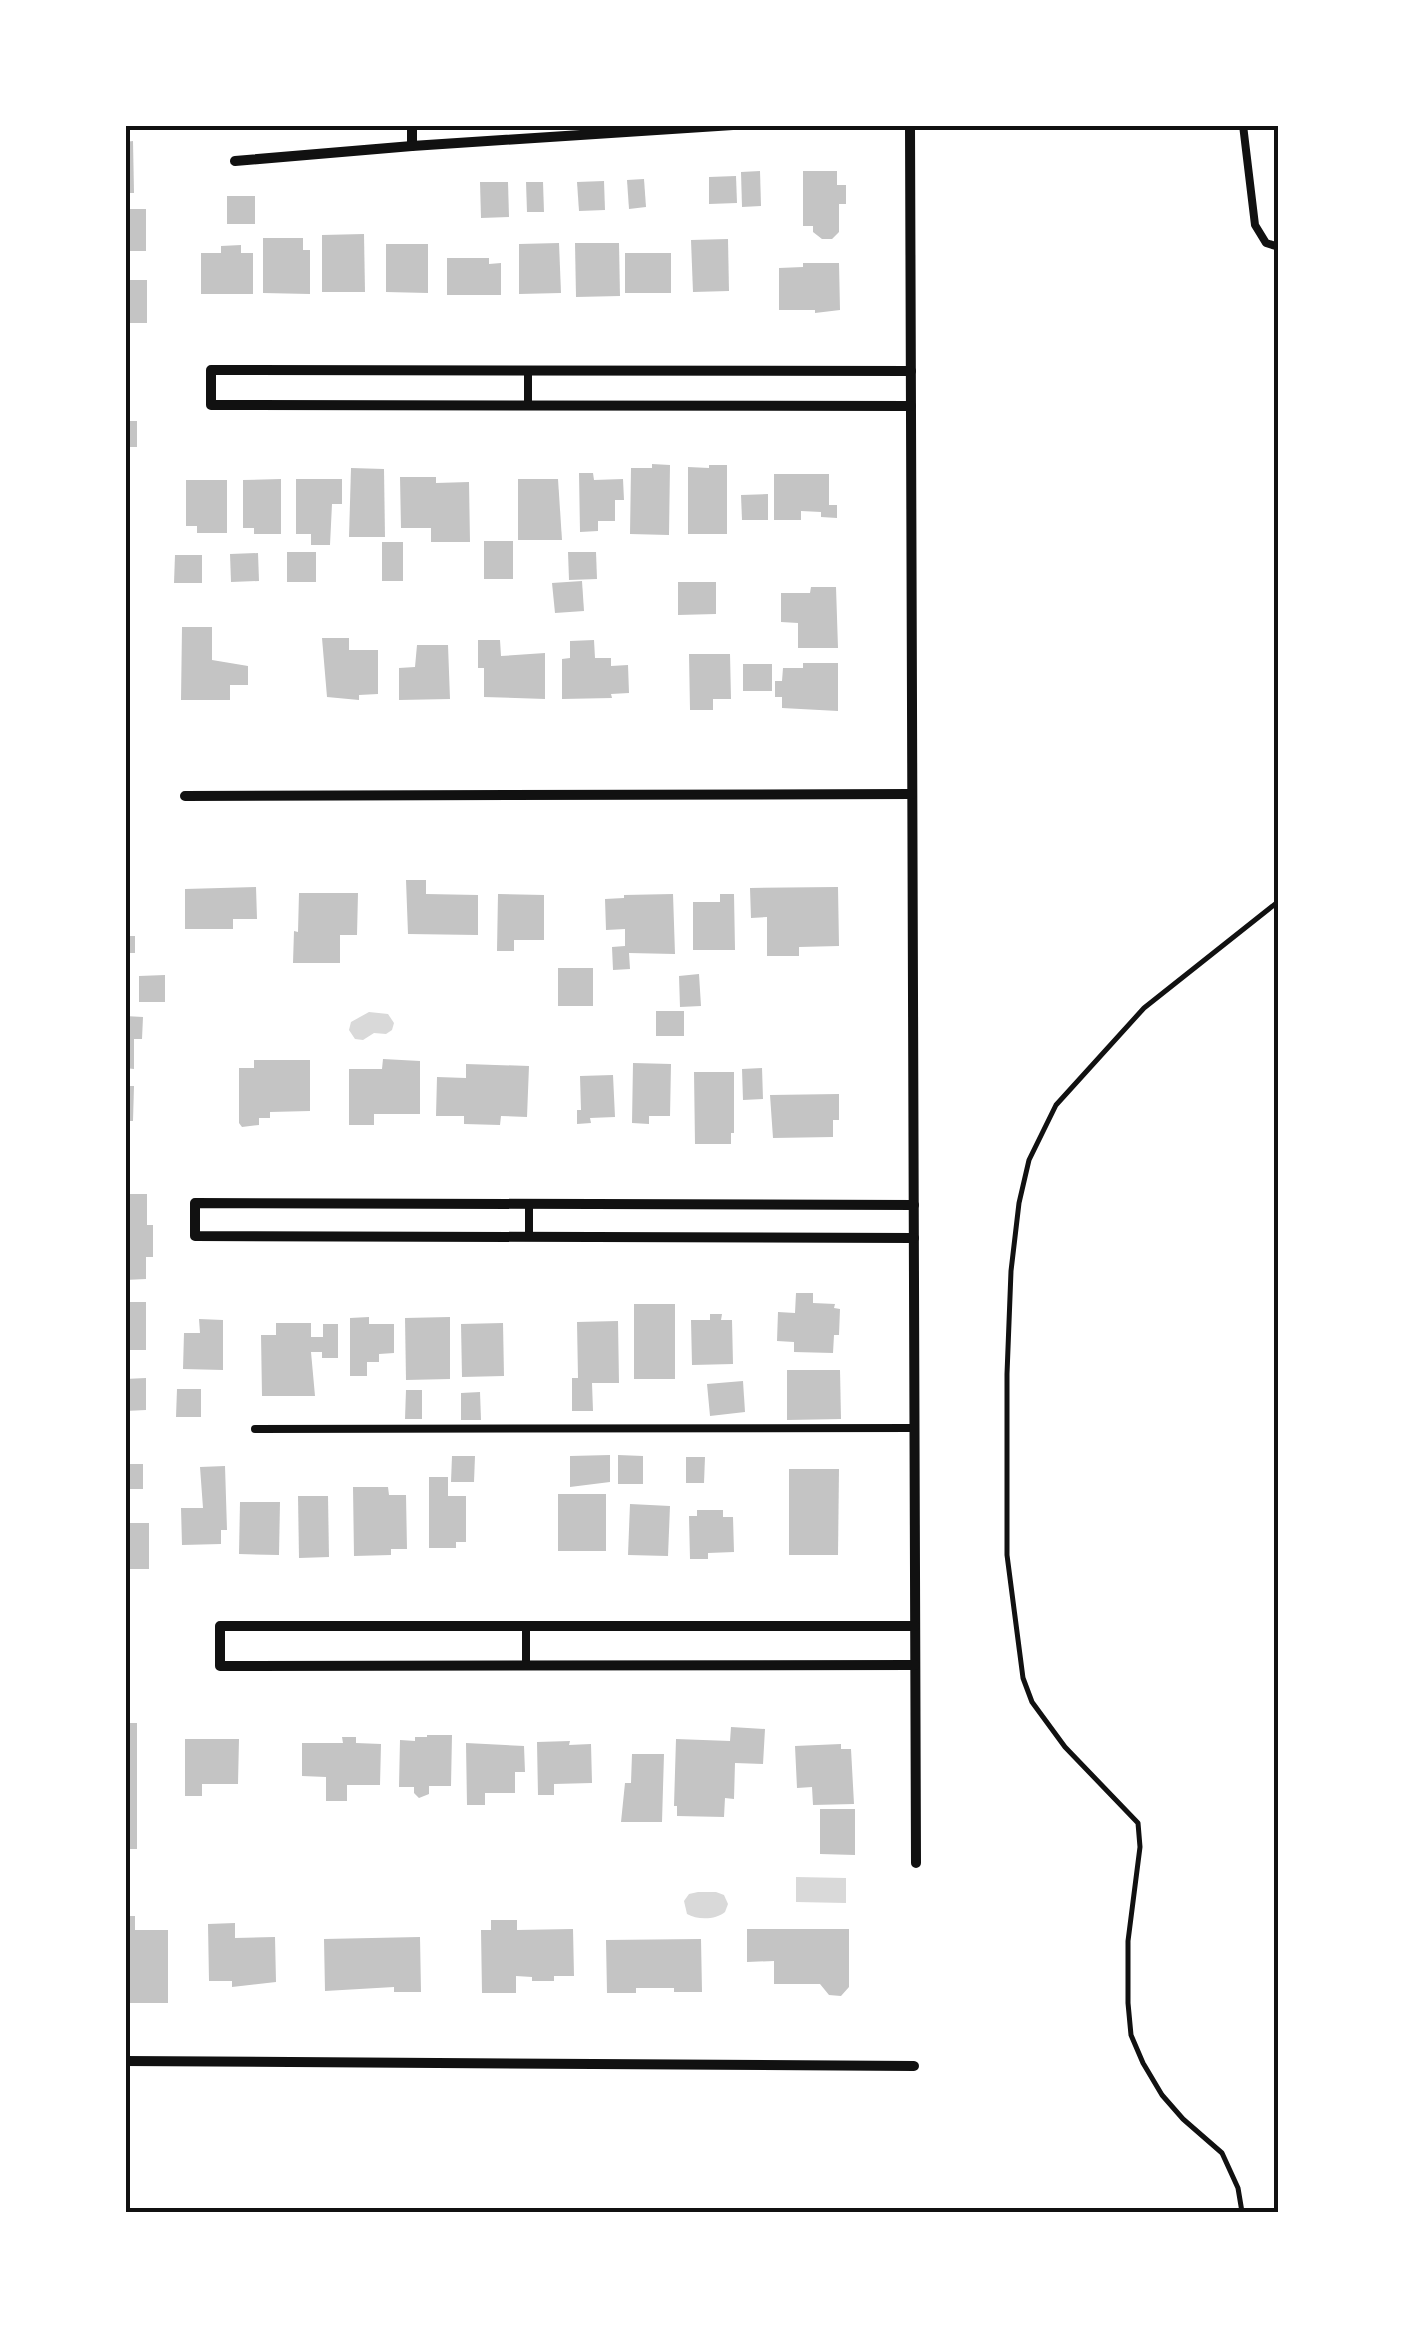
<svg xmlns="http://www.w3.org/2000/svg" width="1404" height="2337" font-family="Karla,sans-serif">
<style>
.water{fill:#d9d9d9}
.building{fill:#c4c4c4}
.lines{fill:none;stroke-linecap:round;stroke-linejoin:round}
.path{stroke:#111;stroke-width:5}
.service{stroke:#111;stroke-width:8}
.minor{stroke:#111;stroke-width:10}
.neatline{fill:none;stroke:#111;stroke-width:4}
</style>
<rect width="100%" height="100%" fill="#fff"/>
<g class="water">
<path d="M369 1012 388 1014 394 1023 392 1030 386 1034 374 1033 363 1040 355 1039 349 1030 351 1022Z"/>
<path d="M796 1877 846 1878V1903L796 1902Z"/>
<path d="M698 1892H716L724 1895 728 1904 725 1912C716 1920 697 1920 687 1914L684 1901 689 1894Z"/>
</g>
<g class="building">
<path d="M133 141 134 193H125V142Z"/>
<path d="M760 171 761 206 742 207 741 172Z"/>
<path d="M803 171H837V185H846V204H839V232L832 239H822L813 232V226H803Z"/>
<path d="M736 176 737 203 709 204V177Z"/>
<path d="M644 179 646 207 629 209 627 180Z"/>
<path d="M604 181 605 210 579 211 577 182Z"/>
<path d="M480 182H508L509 217 481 218Z"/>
<path d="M526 182H543L544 212H527Z"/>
<rect x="227" y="196" width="28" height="28"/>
<rect x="125" y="209" width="21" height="42"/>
<path d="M364 234 365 292H322V235Z"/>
<path d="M263 238H303V250H310V294L263 293Z"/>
<path d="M728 239 729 291 693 292 691 240Z"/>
<path d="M559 243 561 293 519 294V244Z"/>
<path d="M575 243H619L620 296 576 297Z"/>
<path d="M386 244H428V293L386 292Z"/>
<path d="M241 245V253H253V294H201V253H221V246Z"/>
<rect x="625" y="253" width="46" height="40"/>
<path d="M447 258H489V264L501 263V295H447Z"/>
<path d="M803 263H839L840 310 815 313V310H779V268L803 267Z"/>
<rect x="125" y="280" width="22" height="43"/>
<path d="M125 421H137V447H130V463H125Z"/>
<path d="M652 464 670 465 669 535 630 534 631 468H652Z"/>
<path d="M709 465H727V534H688V467L709 468Z"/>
<path d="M351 468 384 469 385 537H349Z"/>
<path d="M579 473H593L594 480 623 479 624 500H615V521H598V531L580 532Z"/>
<path d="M774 474H829V505H837V518L821 517V512L801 511V520H774Z"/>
<path d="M400 477H436V483L469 482 470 542H431V528H401Z"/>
<path d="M281 479V534H254V528H243V480Z"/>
<path d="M296 479H342V504H332L330 545H311V534H296Z"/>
<path d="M518 479H558L562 540H518Z"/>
<path d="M186 480H227V533H197V526H186Z"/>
<rect x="125" y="487" width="4" height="55"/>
<path d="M768 494V520H742L741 495Z"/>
<rect x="484" y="541" width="29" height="38"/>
<rect x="382" y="542" width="21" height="39"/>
<rect x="287" y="552" width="29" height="30"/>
<path d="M568 552H596L597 579 569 580Z"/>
<path d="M258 553 259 581 231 582 230 554Z"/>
<path d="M175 555H202V583H174Z"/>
<path d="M582 581 584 611 555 613 552 583Z"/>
<path d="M678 582H716V614L678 615Z"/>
<path d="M811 587H836L838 648H798V623L781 622V593H810Z"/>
<path d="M182 627H212V660L248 666V685H230V700H181Z"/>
<path d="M322 638H349V650H378V694L359 695V700L327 697Z"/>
<path d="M478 640H500L501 656 545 653V699L484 697V668H478Z"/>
<path d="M594 640 595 658H611V666L628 665 629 693 611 694 612 698 562 699V659L570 658V641Z"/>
<path d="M417 645H448L450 699 399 700V668L415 667Z"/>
<path d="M689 654H730L731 699H713V710H690Z"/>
<path d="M803 663H838V711L782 708V697H775V681H782L783 668H803Z"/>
<rect x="743" y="664" width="29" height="27"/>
<path d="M406 880H426V894L478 895V935L408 934Z"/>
<path d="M256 887 257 919H233V929H185V889Z"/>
<path d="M838 887 839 946 799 947V956H767V917L751 918 750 888Z"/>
<path d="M299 893H358L357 935H340V963H293L294 931 298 932Z"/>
<path d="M498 894 544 895V940H514V951H497Z"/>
<path d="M673 894 675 954 629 953 630 969 613 970 612 947 625 946V929L606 930 605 899 624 898V895Z"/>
<path d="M720 894H734L735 950H693V902H720Z"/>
<rect x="125" y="936" width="10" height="17"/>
<rect x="558" y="968" width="35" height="38"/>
<path d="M699 974 701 1006 680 1007 679 976Z"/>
<path d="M165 975V1002H139V976Z"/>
<rect x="656" y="1011" width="28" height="25"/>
<path d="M125 1016 143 1017 142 1039H134V1069L125 1068Z"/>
<path d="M383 1059 420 1061V1114H374V1125H349V1069H382Z"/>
<path d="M254 1060H310V1111L270 1112V1118H259V1125L242 1127 239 1123V1068H254Z"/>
<path d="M633 1063 671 1064 670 1116H649V1124L632 1123Z"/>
<path d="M466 1064 529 1066 527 1117 501 1116 500 1125 464 1124V1116H436L437 1077 466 1078Z"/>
<path d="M762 1068 763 1099 743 1100 742 1069Z"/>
<path d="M694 1072H734V1133H731V1144H695Z"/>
<path d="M613 1075 615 1117 590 1118 591 1123 577 1124V1110H581L580 1076Z"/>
<path d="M125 1086H134L133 1121H125Z"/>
<path d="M839 1094V1120H833V1137L773 1138 770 1095Z"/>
<path d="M125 1194H147V1225H153V1257H146V1279L125 1280Z"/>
<path d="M796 1293H813V1303L835 1304 834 1308 840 1309 839 1335H834L833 1353 794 1352V1342L777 1341 778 1312 795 1313Z"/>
<rect x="125" y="1302" width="21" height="48"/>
<rect x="634" y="1304" width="41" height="75"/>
<path d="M710 1314H722L721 1320H732L733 1364 692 1365 691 1320H710Z"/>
<path d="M369 1317V1324H394V1353L379 1354V1362H367V1376H350V1318Z"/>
<path d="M450 1317V1379L406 1380 405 1318Z"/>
<path d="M199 1319 223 1320V1370L183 1369 184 1333H200Z"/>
<path d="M618 1321 619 1383H592L593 1411H572V1378H578L577 1322Z"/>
<path d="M276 1323H311V1337H323V1324H338V1358H322V1352H311L315 1396H262L261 1335H276Z"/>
<path d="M503 1323 504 1376 462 1377 461 1324Z"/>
<path d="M787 1370H840L841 1419 787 1420Z"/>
<path d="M146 1378V1410L125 1411V1379Z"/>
<path d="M743 1381 745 1412 710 1416 707 1384Z"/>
<path d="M177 1389H201V1417H176Z"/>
<path d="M406 1390H422V1419H405Z"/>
<path d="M480 1392 481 1420H461V1393Z"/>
<path d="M610 1455V1482L570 1487V1456Z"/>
<path d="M618 1455 643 1456V1484H618Z"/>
<path d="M452 1456H475L474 1482H451Z"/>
<path d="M686 1457H705L704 1483H686Z"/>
<rect x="125" y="1464" width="18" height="25"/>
<path d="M225 1466 227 1530H221V1544L182 1545 181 1508H203L200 1467Z"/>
<path d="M789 1469H839L838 1555H789Z"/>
<path d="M429 1477H448V1496H466V1542H456V1548H429Z"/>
<path d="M353 1487H388L389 1495H406L407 1549H391V1555L354 1556Z"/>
<rect x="558" y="1494" width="48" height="57"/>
<path d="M298 1496H328L329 1557 299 1558Z"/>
<path d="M240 1502H280L279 1555 239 1554Z"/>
<path d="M630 1504 670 1506 668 1556 628 1555Z"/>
<path d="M697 1510H723V1517H733L734 1552 708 1553V1559H690L689 1516H697Z"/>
<rect x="125" y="1523" width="24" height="46"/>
<rect x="125" y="1723" width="12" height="126"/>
<path d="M731 1727 765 1729 763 1764 735 1763 734 1799 725 1798 724 1817 677 1816V1806H674L676 1739 730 1741Z"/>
<path d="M427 1735H452L451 1786H429V1794L419 1798 414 1793V1787H399L400 1740 415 1741V1737H427Z"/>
<path d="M342 1737H356V1743L381 1744 380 1785H347V1801H326V1777L302 1776V1743H343Z"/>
<path d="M185 1739H239L238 1784H202V1796H185Z"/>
<path d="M570 1741 569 1745 591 1744 592 1783 554 1784V1795H538L537 1742Z"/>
<path d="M466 1743 524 1746 525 1772H515V1793H485V1805H467Z"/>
<path d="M841 1744V1749H851L854 1804 813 1805 812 1787 797 1788 795 1746Z"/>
<path d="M632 1754H664L662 1822H621L625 1783H631Z"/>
<path d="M820 1809H855V1855L820 1854Z"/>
<path d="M125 1916H135V1930H168V2003H128Z"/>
<path d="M491 1920H517V1930L573 1929 574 1976H554V1981H532V1977L516 1976V1993H482L481 1930H491Z"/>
<path d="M235 1923V1938L275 1937 276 1982 232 1987V1981H209L208 1924Z"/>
<path d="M747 1929H849V1987L841 1996 829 1995 820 1984H774V1961L747 1962Z"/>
<path d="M420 1937 421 1992H394V1987L325 1991 324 1939Z"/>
<path d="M701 1939 702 1992H674V1988H636V1993H607L606 1940Z"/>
</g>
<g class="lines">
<path class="path" d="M1242 2212 1238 2188 1222 2153 1183 2119 1162 2095 1143 2063 1131 2035 1128 2003V1941L1140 1847 1138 1823 1065 1747 1032 1702 1023 1678 1007 1555V1374L1011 1271 1019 1203 1029 1160 1056 1105 1144 1008 1279 901"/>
<g class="service">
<path d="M1243 125 1255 225 1266 243 1279 247"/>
<path d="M528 371V405"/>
<path d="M529 1204V1237"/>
<path d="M255 1429 914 1428"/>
<path d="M526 1665V1626"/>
</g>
<g class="minor">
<path d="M412 125V146"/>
<path d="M910 125 916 1863"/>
<path d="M235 161 412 146 733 125"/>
<path d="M911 371 211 370V405L911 406"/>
<path d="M185 796 912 794"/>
<path d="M914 1205 195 1203V1236L914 1238"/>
<path d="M915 1665 220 1666V1626H915"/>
<path d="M125 2061 914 2066"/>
</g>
</g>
<rect width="1404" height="2337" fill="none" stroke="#ffffff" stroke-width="255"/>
<rect x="128" y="128" width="1148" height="2082" class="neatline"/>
</svg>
